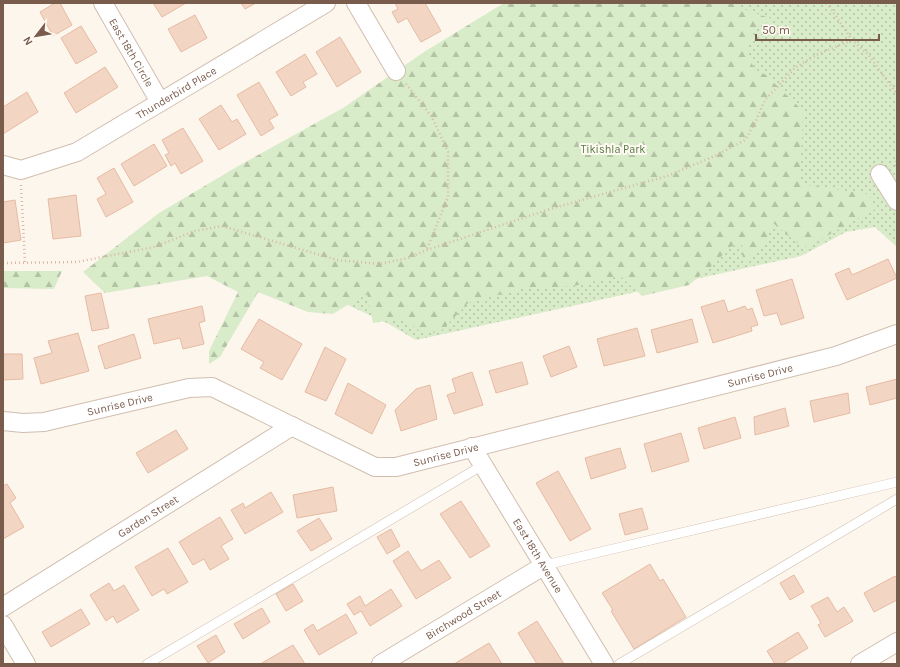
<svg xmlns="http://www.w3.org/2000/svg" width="900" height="667" font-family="Karla,sans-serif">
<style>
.green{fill:url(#green-dots)}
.forest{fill:url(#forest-firs)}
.building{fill:#f3d5c3;stroke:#e6bba3}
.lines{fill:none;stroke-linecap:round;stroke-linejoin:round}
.lane-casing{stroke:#d1beb0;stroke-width:10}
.street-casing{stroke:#d1beb0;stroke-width:20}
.path{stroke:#d9b8a5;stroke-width:2.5;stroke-dasharray:1 3;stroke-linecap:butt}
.lane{stroke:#fff;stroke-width:9}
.street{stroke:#fff;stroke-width:18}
.labels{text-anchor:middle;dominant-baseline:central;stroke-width:4;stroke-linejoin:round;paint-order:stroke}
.street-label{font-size:11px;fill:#7a5c4d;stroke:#fffaf3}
.park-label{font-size:11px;fill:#537a41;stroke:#fffaf3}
</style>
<defs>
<pattern id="green-dots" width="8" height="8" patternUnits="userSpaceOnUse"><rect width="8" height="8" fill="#d8ecc9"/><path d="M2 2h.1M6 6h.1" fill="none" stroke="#b4c2a5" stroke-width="1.8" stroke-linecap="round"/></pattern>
<pattern id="forest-firs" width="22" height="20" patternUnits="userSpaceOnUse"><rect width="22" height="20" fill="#d8ecc9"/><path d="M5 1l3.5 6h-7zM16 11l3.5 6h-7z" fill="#b4c2a5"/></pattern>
</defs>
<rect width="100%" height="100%" fill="#fdf6ec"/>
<path class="green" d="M572 3H897V247L875 227 846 232 801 256 416 340 387 323 245 258Z"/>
<g class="forest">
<path d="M504 3H737L740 8 775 20 758 25 746 47 754 69 766 75 803 111 800 184 868 194 877 208 807 247 796 242 773 223 763 247 743 263 742 243 730 247 714 264 689 285 642 296 620 276 573 286 521 289 468 303 439 333 421 332 403 318 373 323 367 293 333 314 308 312 258 292 220 357 209 364V351L238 292 207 276 105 293 83 272 159 213 240 165 343 108 424 52Z"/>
<path d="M3 271H62L54 289 3 288Z"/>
</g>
<g class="building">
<path d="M55 3H60L72 25 53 36 40 12Z"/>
<path d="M153 3H186L162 17Z"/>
<path d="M241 3H256L245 9Z"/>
<path d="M395 3H425L441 31 421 42 407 18 398 23 392 12 398 9Z"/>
<path d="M195 15 207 38 181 52 168 29Z"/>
<path d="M81 26 97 52 76 64 61 38Z"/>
<path d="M340 37 361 72 337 87 316 52Z"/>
<path d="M305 54 317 74 303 82 306 87 291 96 276 72Z"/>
<path d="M105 67 118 87 76 113 64 93Z"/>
<path d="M259 82 278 115 269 120 274 128 261 136 237 95Z"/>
<path d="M27 92 38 112 3 134V107Z"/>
<path d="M221 105 232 122 237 119 246 134 219 150 199 119Z"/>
<path d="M183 128 203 161 181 174 175 163 171 166 165 155 169 153 162 140Z"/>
<path d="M154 144 167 166 134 186 121 164Z"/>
<path d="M114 168 133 202 106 217 97 199 106 194 97 178Z"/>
<path d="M76 195 81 236 53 239 48 199Z"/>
<path d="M15 200 21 240 3 243V202Z"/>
<path d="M888 259 897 278 847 300 835 274 849 268 852 275Z"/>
<path d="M792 279 804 318 781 325 777 313 764 316 756 290Z"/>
<path d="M101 293 109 328 92 331 85 296Z"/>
<path d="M724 300 728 312 745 306 747 310 752 308 758 325 751 327 752 331 713 343 701 307Z"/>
<path d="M202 306 205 321 199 323 204 344 183 349 180 338 154 344 148 319Z"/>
<path d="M259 319 302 344 282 380 260 368 264 362 241 349Z"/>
<path d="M692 319 698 342 657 353 651 330Z"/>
<path d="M637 328 645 356 604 366 597 339Z"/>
<path d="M78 333 89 371 41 384 34 358 52 353 48 341Z"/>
<path d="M134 334 141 358 105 369 98 346Z"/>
<path d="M569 346 577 367 551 377 543 356Z"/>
<path d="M325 347 346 359 326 401 305 392Z"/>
<path d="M3 354H22L23 379 3 380Z"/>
<path d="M522 362 528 384 496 393 489 371Z"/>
<path d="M472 372 483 405 454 414 447 395 456 392 452 379Z"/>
<path d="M897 379V398L870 405 866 387Z"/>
<path d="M348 383 386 405 372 434 335 414Z"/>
<path d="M430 385 437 419 401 431 395 410 416 389Z"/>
<path d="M848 393 850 413 814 422 810 401Z"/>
<path d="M785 408 789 426 755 435 754 417Z"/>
<path d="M735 417 741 438 704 449 698 428Z"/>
<path d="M176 430 188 449 148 473 136 453Z"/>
<path d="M681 433 689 461 652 472 644 444Z"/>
<path d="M620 448 626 468 591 479 585 458Z"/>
<path d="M558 471 591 529 570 541 536 483Z"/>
<path d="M7 484 16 498 10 503 24 527 3 539V486Z"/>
<path d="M333 487 337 511 297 518 293 495Z"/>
<path d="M271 492 283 512 245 534 231 510 243 503 245 508Z"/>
<path d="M461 501 490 546 470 558 440 514Z"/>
<path d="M642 508 648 529 625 535 619 514Z"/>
<path d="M220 517 233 539 221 546 229 559 210 570 204 559 193 565 179 542Z"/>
<path d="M319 518 332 539 311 551 297 531Z"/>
<path d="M391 529 400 546 387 554 377 537Z"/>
<path d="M168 548 188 582 167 594 164 589 152 596 135 567Z"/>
<path d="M408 551 421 571 439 560 451 578 416 599 393 561Z"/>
<path d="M650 564 660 581 663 579 686 617 634 649 611 611 613 610 602 593Z"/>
<path d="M794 575 804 592 790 600 780 583Z"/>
<path d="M895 576 897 579V600L874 612 864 593Z"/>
<path d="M109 583 114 591 124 585 139 610 117 623 113 616 106 621 90 595Z"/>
<path d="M293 584 303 601 286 611 276 594Z"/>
<path d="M391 589 402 606 370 626 361 611 354 615 347 604 360 596 365 606Z"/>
<path d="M828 597 837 612 844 607 853 621 825 637 818 625 821 623 811 606Z"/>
<path d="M262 608 270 622 243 639 234 624Z"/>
<path d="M81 609 90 624 51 647 42 632Z"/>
<path d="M346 614 357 633 319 655 304 630 313 624 317 631Z"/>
<path d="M537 621 564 664H537L518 633Z"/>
<path d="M798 632 808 648 782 664H775L767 651Z"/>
<path d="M216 635 225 652 208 663 197 646Z"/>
<path d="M489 643 502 664H454Z"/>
<path d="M293 645 305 664H263L262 663Z"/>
</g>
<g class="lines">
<g class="lane-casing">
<g id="lane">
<path d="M545 565 897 482"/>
<path d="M147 664 483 465"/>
<path d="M619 664 897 499"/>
</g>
</g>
<g class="street-casing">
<g id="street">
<path id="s1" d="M103 3 160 102"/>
<path d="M356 3 396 71"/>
<path id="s2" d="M3 165 21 170 77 152 326 3"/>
<path d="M880 174 897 201"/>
<path id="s3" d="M3 421 23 423 44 422 189 388 212 387 375 467H396L836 356 897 334"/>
<path id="s4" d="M472 447 604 664"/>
<path id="s5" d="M3 607 292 426"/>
<path d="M3 625 26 664"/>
<path id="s6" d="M381 664 545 565"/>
<path d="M860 664 897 642"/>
</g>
</g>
<g class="path">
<path d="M827 3 852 40 868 54 897 94"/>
<path d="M406 84 432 117 448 152V197L427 249"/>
<path d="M895 166 897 158"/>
<path d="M21 185 25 263"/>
<path d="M3 263 77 262 154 247 195 231 222 226 337 260 380 264 408 258 427 250 550 209 667 176 715 156 745 140 755 123 765 100 796 67 816 55 852 40"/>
</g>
<use href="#lane" class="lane"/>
<use href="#street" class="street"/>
</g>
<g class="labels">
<g class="street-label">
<text stroke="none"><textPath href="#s1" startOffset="57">East 18th Circle</textPath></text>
<text stroke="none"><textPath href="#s2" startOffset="193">Thunderbird Place</textPath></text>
<text stroke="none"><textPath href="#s3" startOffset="791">Sunrise Drive</textPath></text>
<text stroke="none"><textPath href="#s3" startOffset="119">Sunrise Drive</textPath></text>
<text stroke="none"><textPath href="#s3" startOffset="467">Sunrise Drive</textPath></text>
<text stroke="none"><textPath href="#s5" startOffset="171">Garden Street</textPath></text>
<text stroke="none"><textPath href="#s4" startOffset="127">East 18th Avenue</textPath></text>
<text stroke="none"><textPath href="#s6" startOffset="96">Birchwood Street</textPath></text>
</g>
<g class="park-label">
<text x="613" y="149">Tikishla Park</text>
</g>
</g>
<rect width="900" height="667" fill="none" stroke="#7a5c4d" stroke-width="8"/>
<g transform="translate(36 36) rotate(239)" stroke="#fffaf3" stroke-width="3" paint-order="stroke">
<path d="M0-3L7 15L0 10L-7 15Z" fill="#7a5c4d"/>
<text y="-6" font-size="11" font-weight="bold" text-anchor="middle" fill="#7a5c4d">N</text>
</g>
<path d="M756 34v6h123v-6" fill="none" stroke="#7a5c4d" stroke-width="2"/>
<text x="762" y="34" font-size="12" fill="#7a5c4d" stroke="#fffaf3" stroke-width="3" paint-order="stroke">50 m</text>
</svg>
